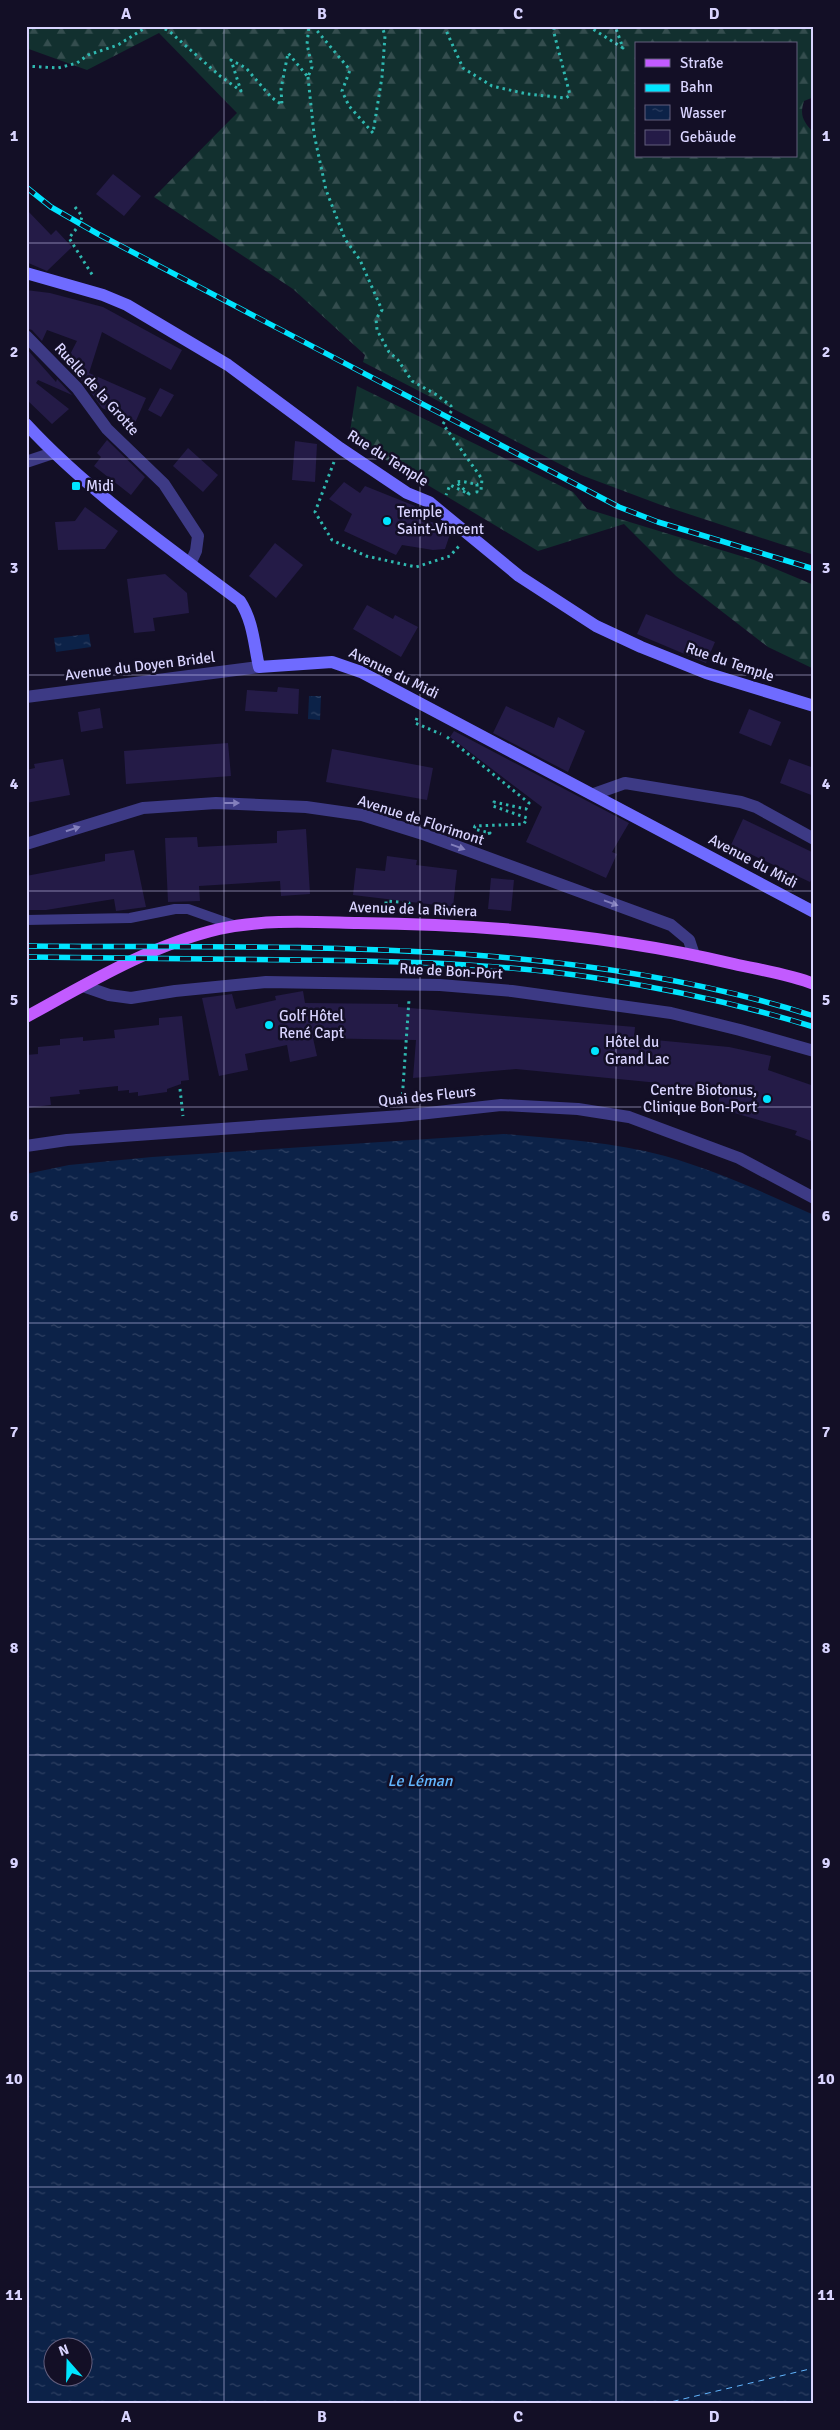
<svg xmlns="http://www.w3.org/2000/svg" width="840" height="2430" font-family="Signika,sans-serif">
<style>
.forest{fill:url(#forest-firs);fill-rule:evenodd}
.water{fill:url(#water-ripples);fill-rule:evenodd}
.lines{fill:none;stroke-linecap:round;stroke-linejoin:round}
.ferry{stroke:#62b6ff;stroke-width:1;stroke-dasharray:6 5;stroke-linecap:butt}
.building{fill:#241b47}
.path{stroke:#2fb8b0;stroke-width:3;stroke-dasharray:2.5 4;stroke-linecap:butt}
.lane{stroke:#3d3a85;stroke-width:10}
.street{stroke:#3d3a85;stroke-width:12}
.secondary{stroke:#6f6bff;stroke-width:12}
.primary{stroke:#c25bff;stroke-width:12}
.rail-casing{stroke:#00e5ff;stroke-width:5.5}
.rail{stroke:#130f26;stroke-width:4;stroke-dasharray:11;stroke-linecap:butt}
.oneway{fill:#837fbc}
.grid{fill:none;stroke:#d9d4ff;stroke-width:1;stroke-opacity:0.55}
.poi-dot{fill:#00e5ff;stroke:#130f26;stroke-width:2}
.labels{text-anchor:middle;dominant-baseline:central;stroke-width:5;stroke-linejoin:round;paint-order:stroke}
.street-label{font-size:15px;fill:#d9d4ff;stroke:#130f26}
.poi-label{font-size:15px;fill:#d9d4ff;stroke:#130f26;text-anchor:start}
.water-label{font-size:16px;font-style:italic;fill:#62b6ff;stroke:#130f26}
.neatline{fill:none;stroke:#d9d4ff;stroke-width:2}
.grid-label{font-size:16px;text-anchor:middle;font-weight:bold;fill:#d9d4ff}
</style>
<defs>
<pattern id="forest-firs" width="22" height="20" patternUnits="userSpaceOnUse" patternTransform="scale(1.25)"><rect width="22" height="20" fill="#12302f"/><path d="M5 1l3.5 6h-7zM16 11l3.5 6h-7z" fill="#344d4e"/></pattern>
<pattern id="water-ripples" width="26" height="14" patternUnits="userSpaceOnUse" patternTransform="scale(1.25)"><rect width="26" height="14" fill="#0c2248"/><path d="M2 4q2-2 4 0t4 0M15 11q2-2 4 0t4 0" fill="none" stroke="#2f4163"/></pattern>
</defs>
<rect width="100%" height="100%" fill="#130f26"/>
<g class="forest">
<path d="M26 26H814V97L804 101C799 116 804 122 814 133V555L661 505 581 475 363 362 365 355 293 289 154 197 237 113 159 33 87 70 26 48ZM636 44H796V156H636Z"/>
<path d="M357 386 573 492 587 509 754 560 814 585V669L768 647 676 576 624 524 538 551 349 438Z"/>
</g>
<g class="water">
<path d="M89 634 91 647 56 652 54 638Z"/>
<path d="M309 696H321L320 720 308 719Z"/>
<path d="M504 1134C558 1139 613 1142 665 1156 717 1171 765 1193 814 1215V2404H26V1174L69 1165 152 1157ZM52 2348H82V2378H52Z"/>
</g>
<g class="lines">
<path class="ferry" d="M662 2404 814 2368"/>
</g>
<g class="building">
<path d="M113 174 141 196 124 216 96 194Z"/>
<path d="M26 209 51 235 56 230 72 247 47 271 26 262Z"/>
<path d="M26 290 50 293 103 307 182 350 171 370 102 332 89 373 146 398 135 423 102 408 84 383 65 364 77 341 47 330 42 341 32 330 26 328Z"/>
<path d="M26 348 56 382 57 379 72 395 38 380 36 383 69 409 52 424 26 399Z"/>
<path d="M160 388 174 395 161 417 148 410Z"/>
<path d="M107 440 145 477 131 495 94 466 101 457 97 453Z"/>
<path d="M295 441 317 444 315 482 292 480Z"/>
<path d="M188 448 218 475 203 492 173 466Z"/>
<path d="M344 482 360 493 365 486 415 506 411 516 442 525 450 534 445 549 433 550 402 545 396 555 344 531 352 514 329 499Z"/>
<path d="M85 507 118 531 105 549 58 550 55 522 75 521Z"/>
<path d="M275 543 303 565 276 598 249 576Z"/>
<path d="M165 574 187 593 189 613 153 618 155 631 134 633 127 579Z"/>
<path d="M367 605 393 619 395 615 418 627 401 657 353 629Z"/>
<path d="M646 614 715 642 706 663 637 634Z"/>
<path d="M278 687 299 689 298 714 245 711 247 690 277 692Z"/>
<path d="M506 706 554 728 558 717 585 731 568 772 493 733Z"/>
<path d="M100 708 103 728 81 732 78 712Z"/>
<path d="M749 709 781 722 771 746 739 733Z"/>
<path d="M454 731 629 823 612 852 617 854 606 878 526 842 542 807 450 737Z"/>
<path d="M228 743 231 776 126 784 124 751Z"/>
<path d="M332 749 433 768 427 800 326 782Z"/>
<path d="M63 759 70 795 26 803V770L35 768 34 764Z"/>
<path d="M789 759 814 768V796L780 783Z"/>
<path d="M743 819 814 853V874L810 882 731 845Z"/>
<path d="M306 829 310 894 281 896 280 881 199 886 200 901 168 902 165 838 197 837 198 847 277 843V831Z"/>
<path d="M134 850 146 907 116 911 114 899 46 910H26V876L105 861V854Z"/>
<path d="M387 856 417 860 416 865 457 870 453 907 353 895 356 868 385 871Z"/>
<path d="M491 878 514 880 511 911 488 909Z"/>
<path d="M303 991 305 1003 398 1004V1007L635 1027 634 1038 729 1047 771 1056 768 1070 814 1086V1142L795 1135 797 1131 717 1108 721 1091 658 1087 659 1083 516 1069 413 1078 416 1040 313 1038 317 1056 290 1062 287 1045 245 1054 248 1070 219 1076 202 998 232 994 236 1009 276 1000 275 996Z"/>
<path d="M182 1016 189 1080 181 1081V1084L167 1089V1092L138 1096V1092L129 1093V1090L118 1091V1086L79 1090 80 1094 50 1097 51 1105 26 1108V1055L38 1054V1047L60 1045V1039L83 1037V1041L115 1038 114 1030 159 1025V1018Z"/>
</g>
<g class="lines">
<g class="path">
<path d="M159 26 169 31 220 76 241 91 231 60 246 68 271 97 282 105 281 89 288 53 308 77 312 67 307 44 309 26"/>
<path d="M313 26 350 70 342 91 349 106 373 133 382 77 385 36 382 26"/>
<path d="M444 26 463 68 492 86 527 94 566 98 570 95 554 33V26"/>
<path d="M588 26 623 48 615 26"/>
<path d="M26 31 36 26"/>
<path d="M26 66 58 68 77 63 88 55 118 45 148 26"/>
<path d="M308 77 314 134 326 190 345 239 360 260 382 310 376 319 377 330 389 352 398 360 412 381 437 395 451 406 452 410 443 424 482 479 481 490 477 492V484C470 484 463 480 456 482L469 494 450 485 446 495"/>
<path d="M75 207 82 216 80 224 69 238 93 276"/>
<path d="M334 462 315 512 332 540 366 556 416 567 450 556 459 546"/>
<path d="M417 718 415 723 441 734"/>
<path d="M447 737 529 803 526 809 494 802 493 806 527 818 524 824 475 826 474 829 490 833 477 837"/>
<path d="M386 904V901L409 903V910"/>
<path d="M180 1089 183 1116"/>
<path d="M402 1101 409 1000"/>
</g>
<path class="lane" d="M26 920 130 918 175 909H188L236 926"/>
<g class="street">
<path d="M26 336 77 388 107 429 164 484 198 536 196 551 190 564"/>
<path d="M26 462 53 453"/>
<path d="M26 697 259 667"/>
<path d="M594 794 625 783 741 802 756 807 814 839"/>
<path d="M26 844 143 808 216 803 306 807 362 815 426 835 671 925 689 940 694 955"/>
<path d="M83 986 109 995 131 998 175 991 266 982 440 985 512 991 671 1013 740 1030 814 1051"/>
<path d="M26 1146 67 1140 401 1116 501 1105 578 1109 629 1117 739 1158 814 1198"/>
</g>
<g class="secondary">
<path d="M26 273 103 295 127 305 228 365 340 448 407 493 429 502 519 576 596 626 641 647 706 673 814 706"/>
<path d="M26 424C89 492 167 546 240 601 253 621 254 644 259 667L332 662 361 672 814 912"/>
</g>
<path class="primary" d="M26 1017C88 983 151 945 219 929 265 919 311 922 358 923 484 924 611 935 734 964 760 970 789 974 814 984"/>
<g class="rail-casing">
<g id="rail">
<path d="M26 187 51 207 98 234 619 507 658 522 814 569"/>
<path d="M26 946C290 949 559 935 814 1016"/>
<path d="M26 957C117 958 207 959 298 960 397 961 497 963 596 978 670 989 743 1005 814 1027"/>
</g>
</g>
<use href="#rail" class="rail"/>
</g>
<defs><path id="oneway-solid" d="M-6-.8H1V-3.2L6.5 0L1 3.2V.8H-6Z" transform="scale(1.25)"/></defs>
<g class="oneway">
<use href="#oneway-solid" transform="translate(232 803)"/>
<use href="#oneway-solid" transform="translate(73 829) rotate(-18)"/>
<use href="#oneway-solid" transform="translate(458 847) rotate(20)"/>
<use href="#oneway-solid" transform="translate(611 903) rotate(20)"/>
</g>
<path class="grid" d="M224 26V2404M420 26V2404M616 26V2404M26 243H814M26 459H814M26 675H814M26 891H814M26 1107H814M26 1323H814M26 1539H814M26 1755H814M26 1971H814M26 2187H814"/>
<g class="poi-dot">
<rect x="71" y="481" width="10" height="10" rx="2.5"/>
<circle cx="387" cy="521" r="5"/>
<circle cx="269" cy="1025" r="5"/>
<circle cx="595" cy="1051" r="5"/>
<circle cx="767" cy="1099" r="5"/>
</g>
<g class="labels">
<g class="street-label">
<text transform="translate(97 389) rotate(48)">Ruelle de la Grotte</text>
<text transform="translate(388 458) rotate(32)">Rue du Temple</text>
<text transform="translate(730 662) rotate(19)">Rue du Temple</text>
<text transform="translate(140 666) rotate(-7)">Avenue du Doyen Bridel</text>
<text transform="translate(394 673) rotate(26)">Avenue du Midi</text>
<text transform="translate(421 820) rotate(18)">Avenue de Florimont</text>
<text transform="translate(753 861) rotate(28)">Avenue du Midi</text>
<text transform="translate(413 909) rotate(2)">Avenue de la Riviera</text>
<text transform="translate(451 971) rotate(3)">Rue de Bon-Port</text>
<text transform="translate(427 1096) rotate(-6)">Quai des Fleurs</text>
</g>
<g class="poi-label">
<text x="86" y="486">Midi</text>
<text x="397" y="512">Temple<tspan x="397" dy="17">Saint-Vincent</tspan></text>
<text x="279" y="1016">Golf Hôtel<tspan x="279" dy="17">René Capt</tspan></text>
<text x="605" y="1042">Hôtel du<tspan x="605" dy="17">Grand Lac</tspan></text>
<text x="757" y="1090" text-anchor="end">Centre Biotonus,<tspan x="757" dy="17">Clinique Bon-Port</tspan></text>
</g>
<g class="water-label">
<text x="420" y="1781">Le Léman</text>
</g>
</g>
<rect width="840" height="2430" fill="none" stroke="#130f26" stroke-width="55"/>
<rect x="635" y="42" width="162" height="115" fill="#130f26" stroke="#625e7d"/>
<rect x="645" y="59" width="25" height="8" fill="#c25bff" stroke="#625e7d"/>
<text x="680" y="68" font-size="15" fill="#d9d4ff">Straße</text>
<rect x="645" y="84" width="25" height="8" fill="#00e5ff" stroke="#625e7d"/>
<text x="680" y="92" font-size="15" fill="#d9d4ff">Bahn</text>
<rect x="645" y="105" width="25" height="15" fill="url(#water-ripples)" stroke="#625e7d"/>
<text x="680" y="118" font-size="15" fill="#d9d4ff">Wasser</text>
<rect x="645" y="130" width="25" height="15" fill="#241b47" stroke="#625e7d"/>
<text x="680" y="142" font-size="15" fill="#d9d4ff">Gebäude</text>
<g transform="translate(68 2362) rotate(340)"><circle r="24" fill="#130f26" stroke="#625e7d"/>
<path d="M0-4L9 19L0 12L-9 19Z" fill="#00e5ff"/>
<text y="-8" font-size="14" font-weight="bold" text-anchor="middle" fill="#d9d4ff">N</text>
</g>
<rect x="28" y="28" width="784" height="2374" class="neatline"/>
<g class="grid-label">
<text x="126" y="19">A</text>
<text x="322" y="19">B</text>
<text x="518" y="19">C</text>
<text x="714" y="19">D</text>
<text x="14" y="141">1</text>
<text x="826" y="141">1</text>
<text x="14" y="357">2</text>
<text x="826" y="357">2</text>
<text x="14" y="573">3</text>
<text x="826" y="573">3</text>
<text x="14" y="789">4</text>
<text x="826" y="789">4</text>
<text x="14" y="1005">5</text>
<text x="826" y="1005">5</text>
<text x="14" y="1221">6</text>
<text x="826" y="1221">6</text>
<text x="14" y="1437">7</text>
<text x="826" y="1437">7</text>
<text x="14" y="1653">8</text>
<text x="826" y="1653">8</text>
<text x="14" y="1868">9</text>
<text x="826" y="1868">9</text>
<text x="14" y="2084">10</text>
<text x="826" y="2084">10</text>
<text x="14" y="2300">11</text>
<text x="826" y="2300">11</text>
<text x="126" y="2422">A</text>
<text x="322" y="2422">B</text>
<text x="518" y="2422">C</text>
<text x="714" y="2422">D</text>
</g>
</svg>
